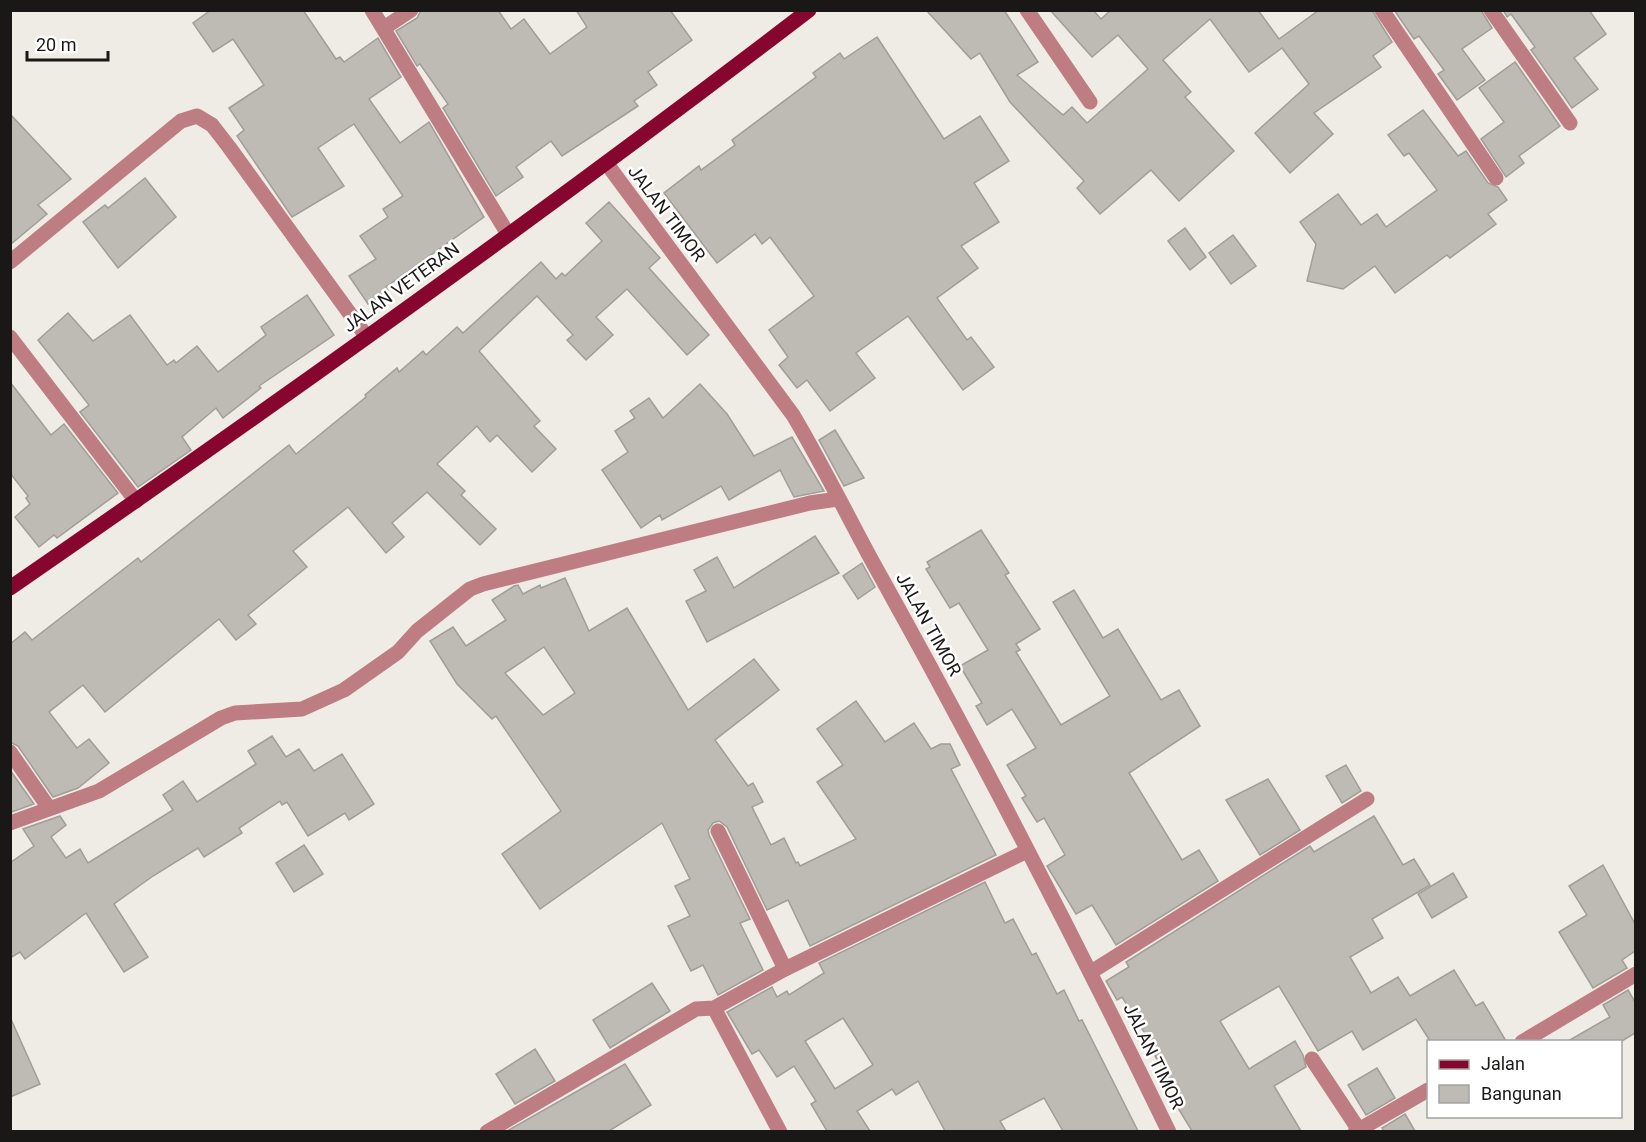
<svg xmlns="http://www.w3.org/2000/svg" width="1646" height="1142" font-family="Roboto,sans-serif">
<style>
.building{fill:#bebab4;stroke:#a19d97;stroke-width:1.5;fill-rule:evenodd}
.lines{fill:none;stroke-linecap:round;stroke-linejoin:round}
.minor{stroke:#be7c83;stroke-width:15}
.major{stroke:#87062f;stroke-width:15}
.labels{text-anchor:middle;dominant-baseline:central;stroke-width:5;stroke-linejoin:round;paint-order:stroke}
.street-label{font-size:18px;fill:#191816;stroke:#fff}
</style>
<rect width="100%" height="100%" fill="#efece5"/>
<g class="building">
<path d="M211 10H303L336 59 340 57 344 62 378 38 401 77 369 99 400 143 429 122 484 217 386 287 388 290 368 304 349 276 376 259 360 236 388 217 383 209 403 196 354 124 318 148 344 186 292 217 237 136 244 130 229 108 264 85 233 39 213 52 193 23Z"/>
<path d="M421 10H498L511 29 524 19 550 54 587 27 576 10H670L692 40 648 72 657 85 634 101 638 106 562 156 551 141 516 167 523 177 496 196 443 108 448 104 420 64 417 66 396 31 417 18Z"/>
<path d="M926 10H1004L1038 62 1017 75 1063 115 1072 107 1087 123 1148 69 1118 35 1092 57 1050 10H1093L1101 19 1111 10H1258L1279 39 1319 10H1372L1392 42 1373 56 1381 67 1314 113 1333 134 1290 173 1255 133 1309 84 1282 48 1249 72 1210 19 1163 60 1191 92 1185 97 1234 151 1179 201 1151 170 1100 214 1077 188 1084 181 1010 102 980 53 971 59Z"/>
<path d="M1394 10H1481L1492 28 1462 49 1485 80 1457 100 1438 74 1444 70 1419 36 1414 39Z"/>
<path d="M1503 10H1589L1606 34 1574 58 1598 89 1572 108 1531 50 1535 47 1511 14 1507 17Z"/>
<path d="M877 37 944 139 980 116 1009 161 974 183 999 222 961 246 978 268 937 298 967 340 971 337 994 367 963 390 908 316 856 353 875 378 830 411 807 380 797 388 779 365 788 357 769 330 814 296 770 237 762 244 755 234 717 263 664 193 699 166 701 170 735 145 732 140 816 77 813 73 840 53 844 59Z"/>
<path d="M1515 62 1560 126 1519 156 1524 163 1506 177 1481 139 1504 122 1479 88Z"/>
<path d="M1423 110 1458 156 1466 151 1488 183 1498 187 1507 200 1488 214 1496 224 1450 258 1447 255 1395 293 1375 266 1343 289 1307 281 1316 244 1300 222 1338 194 1361 225 1377 214 1386 227 1437 190 1409 153 1404 156 1388 135Z"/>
<path d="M10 114 71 179 38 205 47 214 10 245Z"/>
<path d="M145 178 176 217 118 268 83 222 105 205 108 208Z"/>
<path d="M609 202 660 258 649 268 709 335 687 355 627 289 596 317 613 335 586 360 567 340 573 335 537 296 479 351 540 421 534 426 556 449 532 472 497 435 490 442 477 426 437 464 465 491 461 495 496 529 480 545 427 492 392 523 404 537 386 553 348 507 293 551 307 567 248 615 256 624 236 640 219 619 105 712 83 685 49 712 77 748 89 739 109 763 78 788 53 797 18 746 10 742V644L25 632 32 640 138 558 141 562 289 445 296 454 366 397 365 395 397 368 399 372 423 351 426 355 457 327 463 333 541 262 556 279 562 273 565 276 602 241 586 223Z"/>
<path d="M1185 228 1206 257 1190 270 1168 241Z"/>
<path d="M1233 235 1256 266 1231 284 1209 253Z"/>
<path d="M307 295 334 335 259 386 261 388 223 418 216 408 182 437 191 450 138 487 80 412 89 405 38 340 68 313 93 341 130 315 167 365 174 360 176 363 197 346 218 372 266 335 261 327Z"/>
<path d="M10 382 51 435 64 424 118 493 57 538 54 535 39 547 15 517 30 504 26 498 28 496 10 473Z"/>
<path d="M700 384 727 414 754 456 792 437 824 491 794 497 780 470 729 500 721 486 662 520 660 515 641 528 602 470 628 452 615 431 635 418 630 411 649 398 663 418Z"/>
<path d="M835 430 864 478 844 486 819 440Z"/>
<path d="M981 530 1009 573 1005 575 1040 629 1016 644 1020 650 1016 652 1061 725 1110 696 1053 602 1074 590 1103 638 1118 629 1161 700 1179 690 1200 726 1129 773 1182 860 1199 850 1218 881 1116 945 1092 905 1076 914 1047 866 1065 855 1044 818 1037 822 1022 798 1026 796 1007 765 1036 748 1012 709 987 725 976 706 982 703 960 666 988 650 959 603 950 608 926 569 930 567 927 562Z"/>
<path d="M815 536 839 573 707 642 686 601 706 591 694 570 717 557 734 588Z"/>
<path d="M862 563 875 587 858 599 843 576Z"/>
<path d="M565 578 589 631 627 608 688 710 754 659 779 690 715 740 748 786 753 783 763 802 752 807 771 845 784 838 796 863 798 862 800 866 856 839 817 782 843 765 817 729 856 701 885 742 914 723 931 749 941 744H950L960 765 951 769 996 855 810 946 788 900 767 910 727 827 719 821 713 823 708 830 709 835 750 919 740 923 763 970 718 995 703 965 691 971 668 926 690 916 675 886 690 879 662 823 540 909 502 854 561 811 496 716 492 719 457 684 430 641 453 627 466 646 506 620 492 600 514 586 518 585 523 594 540 585 541 588ZM544 647 575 693 543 715 505 673Z"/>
<path d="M272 736 286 757 299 749 314 771 342 754 374 804 349 820 345 813 308 836 287 802 282 805 280 801 239 828 242 833 204 857 198 848 153 876 114 904 148 957 124 972 86 913 25 959 20 952 10 958V863L34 846 23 829 60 816 66 825 51 837 66 858 80 849 88 863 173 810 163 795 183 781 197 802 256 764 248 751Z"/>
<path d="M1346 765 1361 791 1342 803 1326 776Z"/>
<path d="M10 770 34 804 12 812 10 810Z"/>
<path d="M1268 779 1300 830 1260 855 1226 800Z"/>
<path d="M1374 816 1403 865 1414 859 1430 885 1372 919 1383 938 1350 957 1371 993 1398 977 1410 996 1454 970 1476 1006 1483 1002 1506 1041H1430L1416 1019 1363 1050 1352 1031 1318 1051 1279 986 1220 1021 1249 1069 1295 1041 1303 1055 1306 1067 1274 1086 1301 1131H1192L1178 1108 1184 1105 1155 1056 1158 1054 1122 997 1117 1000 1106 981 1129 967 1126 962 1310 846 1314 852Z"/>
<path d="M304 845 323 874 294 892 276 863Z"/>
<path d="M1603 865 1635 924V951L1622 960 1627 968 1593 988 1559 932 1587 915 1569 886Z"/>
<path d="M1453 873 1467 897 1432 918 1418 894Z"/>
<path d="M985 882 1005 923 1013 919 1032 955 1036 953 1057 994 1064 990 1079 1021 1082 1020 1138 1131H1063L1044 1098 1000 1121 1006 1131H945L918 1081 896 1095 892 1089 857 1111 870 1131H827L811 1104 816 1101 794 1066 777 1077 759 1050 752 1054 727 1012 772 987 777 997 787 991 789 995 824 973 819 963ZM843 1018 873 1065 835 1089 805 1041Z"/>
<path d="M652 983 670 1011 610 1048 593 1020Z"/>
<path d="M1628 990 1635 1002V1033L1622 1041H1568L1610 1017 1603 1005Z"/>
<path d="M10 1017 40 1084 10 1097Z"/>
<path d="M535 1049 555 1081 515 1104 496 1074Z"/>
<path d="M625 1064 651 1105 609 1131H507Z"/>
<path d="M1377 1068 1395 1098 1366 1115 1348 1085Z"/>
<path d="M1405 1114 1415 1131H1384L1382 1128Z"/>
</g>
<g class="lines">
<g class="minor">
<path d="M372 10 508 234"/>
<path d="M1027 10 1090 102"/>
<path d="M1382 10 1496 178"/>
<path d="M1491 10 1570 123"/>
<path d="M384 28 411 10"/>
<path d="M607 164 793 415C821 462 845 511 871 559 976 747 1075 938 1169 1132"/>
<path d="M10 262 181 121 197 116 212 125 229 147 366 336"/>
<path d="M10 337 136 501"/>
<path d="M10 752 49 808"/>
<path d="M10 823 99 791 221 718 235 713 302 709 344 690 398 652 417 631 470 589 483 584 810 503 838 499"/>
<path d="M718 831 785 969"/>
<path d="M1091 972 1367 799"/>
<path d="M714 1008 780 1132"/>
<path d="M1522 1042 1636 974"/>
<path d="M1312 1059 1359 1130"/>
<path d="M487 1132 696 1009 714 1008 785 969 1027 851"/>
<path d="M1355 1132 1428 1090"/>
</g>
<path class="major" d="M10 588C281 401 548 210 809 10"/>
</g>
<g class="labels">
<g class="street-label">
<text transform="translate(667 213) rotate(53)">JALAN TIMOR</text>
<text transform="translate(401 287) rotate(-36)">JALAN VETERAN</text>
<text transform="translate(929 624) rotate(61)">JALAN TIMOR</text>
<text transform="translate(1154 1056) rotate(64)">JALAN TIMOR</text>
</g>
</g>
<rect width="1646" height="1142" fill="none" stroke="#191816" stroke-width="24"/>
<rect x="1427" y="1040" width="195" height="78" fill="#ffffff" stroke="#a3a3a2" stroke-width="1.5"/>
<rect x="1439" y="1060" width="30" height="9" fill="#87062f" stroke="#a3a3a2" stroke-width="1.5"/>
<text x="1481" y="1070" font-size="18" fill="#191816">Jalan</text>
<rect x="1439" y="1085" width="30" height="18" fill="#bebab4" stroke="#a3a3a2" stroke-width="1.5"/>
<text x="1481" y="1100" font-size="18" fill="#191816">Bangunan</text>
<path d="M27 51v9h81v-9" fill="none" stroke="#191816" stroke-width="3"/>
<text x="36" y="51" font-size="18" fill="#191816" stroke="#ffffff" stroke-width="4.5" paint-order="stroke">20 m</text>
</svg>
